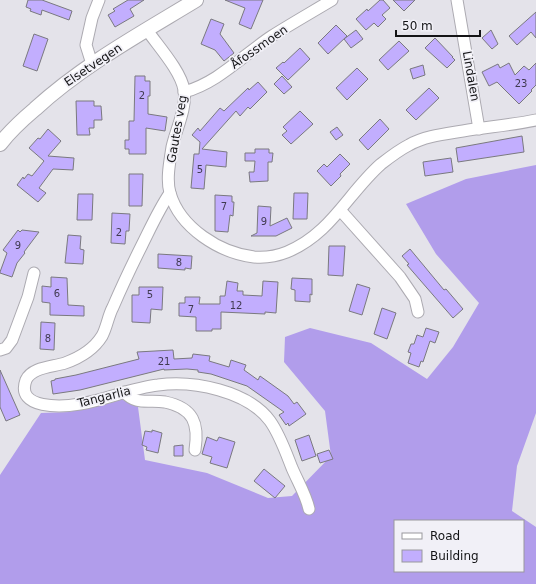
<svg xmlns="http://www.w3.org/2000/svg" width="536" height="584" font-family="'DejaVu Sans',sans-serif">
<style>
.forest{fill:#b19deb;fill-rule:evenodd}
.building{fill:#c2aefe;stroke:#7a797f}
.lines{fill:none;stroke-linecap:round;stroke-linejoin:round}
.minor-casing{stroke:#acaab1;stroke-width:13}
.major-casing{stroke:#acaab1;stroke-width:16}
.minor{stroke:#fff;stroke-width:11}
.major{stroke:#fff;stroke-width:14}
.labels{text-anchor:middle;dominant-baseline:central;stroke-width:3.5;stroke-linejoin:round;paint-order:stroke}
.number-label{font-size:10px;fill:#403a50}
.street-label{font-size:12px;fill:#141416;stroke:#f1f0f7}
</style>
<rect width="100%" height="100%" fill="#e4e3ea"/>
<path class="forest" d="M536 165V413L517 466 512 511 536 527V584H0V475L41 413 69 412 119 398 138 407 145 460 207 473 268 498 292 496 331 456 325 411 284 362 285 337 310 328 371 343 427 379 453 347 479 303 436 254 406 204 466 179ZM395 521H523V571H395Z"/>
<g class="building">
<path d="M28 0H42L72 11 69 20 42 10 41 15 30 11 31 9 26 7Z"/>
<path d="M128 0H144L130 9 134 16 115 27 108 15 115 11 113 9Z"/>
<path d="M225 0H263L251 29 239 24 245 8Z"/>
<path d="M380 0H383L390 8 382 15 386 19 378 27 374 23 366 30 356 19 367 9 368 11Z"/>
<path d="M393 0H415L404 11Z"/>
<path d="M536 12V38L531 32 517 45 509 36Z"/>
<path d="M211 19 224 24 220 34 234 53 224 61 215 50 201 44Z"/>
<path d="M336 25 347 36 328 54 318 43Z"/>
<path d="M356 30 363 39 351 48 344 39Z"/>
<path d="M491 30 498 44 492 49 482 38Z"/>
<path d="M34 34 48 39 37 71 23 66Z"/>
<path d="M435 38 453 57H452L455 60 447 68 425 48Z"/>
<path d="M399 41 409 51 388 70 379 60Z"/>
<path d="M300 48 310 59 288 80 276 68 283 62 284 63Z"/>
<path d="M509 63 515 75 524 66 529 70 536 63V85L531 90 532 91 519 104 497 82 489 86 482 72 498 64 500 68Z"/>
<path d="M423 65 425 75 413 79 410 69Z"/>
<path d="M357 68 368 79 347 100 336 88Z"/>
<path d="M135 76H145V81H150V96H148V114L167 117 165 131 146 128V154H129V149H125V140H129V121H134Z"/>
<path d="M282 76 292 87 284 94 274 84Z"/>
<path d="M258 82 267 92 250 109 248 107 240 116 236 111 202 149 227 152 226 167 206 165 204 189 191 188 194 154H199L200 142 192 135 198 128 200 131 220 108 224 111 248 88 249 90Z"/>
<path d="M429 88 439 98 416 120 406 110Z"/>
<path d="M76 101H94V106H101L102 120H94V128H89L90 135H77Z"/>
<path d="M300 111 313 124 291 144 282 135 287 131 283 127Z"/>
<path d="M380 119 389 129 368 150 359 140Z"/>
<path d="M337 127 343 135 336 140 330 132Z"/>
<path d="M48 129 61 141 48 156 74 158 73 170 53 169 39 188 46 193 38 202 17 185 23 177 24 179 28 174 32 176 44 161 29 148 38 138 40 139Z"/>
<path d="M522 136 524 152 458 162 456 148Z"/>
<path d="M255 149H269V153H273L272 162H268V181L250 182 249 172H254L255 161H245V153H255Z"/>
<path d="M340 154 350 164 340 174 341 176 331 186 317 171 324 164 327 167Z"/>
<path d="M451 158 453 172 425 176 423 162Z"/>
<path d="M129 174H143L142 206H129Z"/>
<path d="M294 193H308L307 219H293Z"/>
<path d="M78 194H93L92 220H77Z"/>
<path d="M215 195 232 196V202H234L233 216 230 215 228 232 215 231Z"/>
<path d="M258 206 271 207 270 226 287 218 292 228 276 236H251L257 233Z"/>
<path d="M112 213 130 214 129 231H126L125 244 111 243Z"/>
<path d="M18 230 20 232 22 230 39 232 24 252 25 253 17 263 12 277 0 273V272L7 253 3 250Z"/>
<path d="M68 235 81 236 80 249 84 250 83 264 65 263Z"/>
<path d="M329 246H345L343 276 328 275Z"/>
<path d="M410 249 444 290 446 289 463 309 453 318 407 265 409 264 402 256Z"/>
<path d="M158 254 192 256 191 269 185 268V270L158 268Z"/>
<path d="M51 277 67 278 68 305 84 306V316L50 315V303L42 302V286L51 287Z"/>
<path d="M292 278 312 279V295L310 294V302L295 301V290L291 289Z"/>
<path d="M227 281 238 283 237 291H243V295L262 296 263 281 278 282 276 313 265 312V314L221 312V329H212V331H196V317L179 316V303H185V297H200L199 304H220V296H225Z"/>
<path d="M357 284 370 288 362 315 349 311Z"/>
<path d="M139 287H163L162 310 151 309 150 323 132 322V295H139Z"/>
<path d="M382 308 396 313 387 339 374 334Z"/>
<path d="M41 322 55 323 54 350 40 349Z"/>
<path d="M426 328 439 332 435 343 430 341 423 362 421 361 419 367 408 363 411 353 408 352 411 344H414L417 335 423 337Z"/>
<path d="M173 350 174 359 192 358 193 354 210 356 209 361 229 367 231 360 246 365 244 370 258 380 260 376 288 396 294 404 297 402 306 414 289 426 288 423 286 425 279 415 284 412 247 386 211 374 198 372V370L187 369 164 370V369L80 390 53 394 51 381 55 380V379L76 375 139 359 137 352Z"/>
<path d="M0 370 20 415 6 421 0 407Z"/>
<path d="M152 430 162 433 158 453 146 450 147 447 142 445 145 431 152 432Z"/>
<path d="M309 435 316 456 302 461 295 440Z"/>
<path d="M207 437 217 441 219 437 235 442 227 468 210 463 212 457 202 454Z"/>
<path d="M183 445V456H174V446Z"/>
<path d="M329 450 333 459 320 463 317 454Z"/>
<path d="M264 469 285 486 275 498 254 481Z"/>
</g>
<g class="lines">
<g class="minor-casing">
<g id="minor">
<path d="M457 0 479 129"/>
<path d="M147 30C158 46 181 71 184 90 187 108 176 129 172 147 170 161 166 179 170 193 180 228 220 253 254 257 266 258 277 256 287 252 331 234 348 193 381 164 390 157 399 150 409 145 425 136 445 134 463 131 487 127 512 125 536 120"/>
<path d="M92 64 86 45 92 18 99 0"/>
<path d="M184 92C218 83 243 55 272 36 291 24 312 12 332 0"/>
<path d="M170 193C159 209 151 227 142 245 132 265 122 286 113 307 108 316 107 327 102 336 94 349 79 358 65 363 53 367 32 367 26 380 15 410 63 407 80 404 106 400 131 388 158 385 193 380 248 391 270 421 280 435 286 453 292 468 298 482 306 495 309 509"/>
<path d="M341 211 400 277 415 299 418 312"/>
<path d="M0 350 6 348 12 340 28 297 34 273"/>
<path d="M124 392C137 406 148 399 165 402 194 408 199 424 195 450"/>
</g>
</g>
<g class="major-casing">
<path id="major" d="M0 144C10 131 22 120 35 109 83 65 140 34 196 0"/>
</g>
<use href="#minor" class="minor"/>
<use href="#major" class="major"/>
</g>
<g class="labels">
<g class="number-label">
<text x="521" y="83">23</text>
<text x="142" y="95">2</text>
<text x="200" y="169">5</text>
<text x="224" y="206">7</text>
<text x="264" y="221">9</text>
<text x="119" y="232">2</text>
<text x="18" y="245">9</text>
<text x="179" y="262">8</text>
<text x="57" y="293">6</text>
<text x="150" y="294">5</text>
<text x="236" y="305">12</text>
<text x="191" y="309">7</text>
<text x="48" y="338">8</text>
<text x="164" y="361">21</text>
</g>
<g class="street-label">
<text transform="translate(259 47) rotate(-35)">Åfossmoen</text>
<text transform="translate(93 65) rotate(-34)">Elsetvegen</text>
<text transform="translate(471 76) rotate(80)">Lindalen</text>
<text transform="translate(177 129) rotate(-80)">Gautes veg</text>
<text transform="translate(104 397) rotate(-14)">Tangarlia</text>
</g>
</g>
<rect x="394" y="520" width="130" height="52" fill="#f1f0f7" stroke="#99989d"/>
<rect x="402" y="533" width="20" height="6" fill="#ffffff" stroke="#99989d"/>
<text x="430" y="540" font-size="12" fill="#141416">Road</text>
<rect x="402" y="550" width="20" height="12" fill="#c2aefe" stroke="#99989d"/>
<text x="430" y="560" font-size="12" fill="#141416">Building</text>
<path d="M396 30v6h84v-6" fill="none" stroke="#141416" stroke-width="2"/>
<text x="402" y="30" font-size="12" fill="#141416" stroke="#f1f0f7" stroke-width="3" paint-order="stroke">50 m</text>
</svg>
